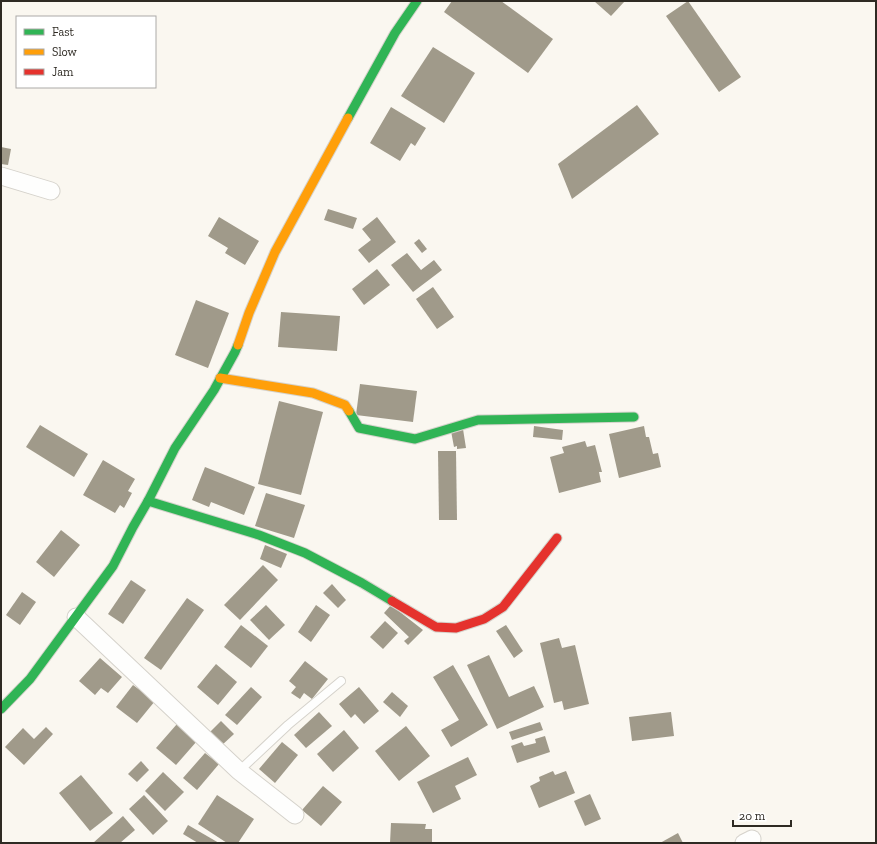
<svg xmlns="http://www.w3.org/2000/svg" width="877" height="844" font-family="'Zilla Slab',serif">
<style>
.building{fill:#a09a8a}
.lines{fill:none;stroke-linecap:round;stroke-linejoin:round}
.lane-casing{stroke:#d5d2cb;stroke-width:10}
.street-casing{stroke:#d5d2cb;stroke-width:19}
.fast-casing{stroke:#d5d2cb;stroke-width:11}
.slow-casing{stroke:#d5d2cb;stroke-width:11}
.jam-casing{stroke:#d5d2cb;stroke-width:11}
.lane{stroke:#fefefd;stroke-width:8}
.street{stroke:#fefefd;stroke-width:17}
.fast{stroke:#30b455;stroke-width:9}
.slow{stroke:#ff9f0a;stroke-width:9}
.jam{stroke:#e5322d;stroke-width:9}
</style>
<rect width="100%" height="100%" fill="#faf7f0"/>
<g class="building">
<path d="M452 1H501L553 39 528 73 444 12Z"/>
<path d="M594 1H625L611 16Z"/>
<path d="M688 1 741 77 719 92 666 16Z"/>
<path d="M433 47 475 73 444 123 401 96Z"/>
<path d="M637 105 659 134 572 199 558 164Z"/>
<path d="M391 107 426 128 415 146 411 143 400 161 370 143Z"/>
<path d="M1 147 11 149 8 165 1 164Z"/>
<path d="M328 209 357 218 353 229 324 220Z"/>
<path d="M219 217 259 241 245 265 225 253 228 248 208 236Z"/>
<path d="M377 217 396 242 369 263 358 250 371 240 362 229Z"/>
<path d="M419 239 427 249 422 253 414 243Z"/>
<path d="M407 253 421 270 434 260 442 270 413 292 391 265Z"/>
<path d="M377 269 390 285 364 305 352 289Z"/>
<path d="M433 287 454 317 437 329 416 299Z"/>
<path d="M196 300 229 313 208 368 175 355Z"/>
<path d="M281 312 340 316 337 351 278 347Z"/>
<path d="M360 384 417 391 413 422 356 415Z"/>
<path d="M279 401 323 412 301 495 258 484Z"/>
<path d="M40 425 88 454 74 477 26 447Z"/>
<path d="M534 426 563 430 562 440 533 437Z"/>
<path d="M644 426 646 437H649L653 454 658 453 661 467 619 478 609 434Z"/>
<path d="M463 429 466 448 457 449V446L454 447 451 431Z"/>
<path d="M585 441 587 447 595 445 602 472H599L601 482 559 493 550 457 564 453 562 447Z"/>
<path d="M438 451H456L457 520H439Z"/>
<path d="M103 460 135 479 128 491 132 493 124 508 120 505 115 513 83 495Z"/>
<path d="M205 467 255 487 244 515 211 502 209 507 192 500Z"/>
<path d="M266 493 305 505 294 538 255 526Z"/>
<path d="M61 530 80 545 54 577 36 562Z"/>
<path d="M265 545 287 554 281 568 260 559Z"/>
<path d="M263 565 278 580 240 620 224 605Z"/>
<path d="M131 580 146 590 123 624 108 614Z"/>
<path d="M332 584 346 600 338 608 323 593Z"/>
<path d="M22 592 36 602 20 625 6 615Z"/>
<path d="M187 598 204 610 161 670 144 658Z"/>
<path d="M266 605 285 625 269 640 250 620Z"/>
<path d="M316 605 330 615 311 642 298 632Z"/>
<path d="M391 605 423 630 408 645 404 641 409 637 384 613Z"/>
<path d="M385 621 398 633 383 649 370 637Z"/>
<path d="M241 625 268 646 251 668 224 647Z"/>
<path d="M506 625 523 651 514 658 496 631Z"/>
<path d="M559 638 562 648 575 645 589 704 564 710 562 701 554 703 540 643Z"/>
<path d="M489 655 509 697 534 686 544 707 497 729 467 665Z"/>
<path d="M100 658 122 677 108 693 101 688 95 695 79 681Z"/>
<path d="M305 661 328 679 312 699 304 693 300 699 291 693 296 687 289 681Z"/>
<path d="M216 664 237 682 218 705 197 687Z"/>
<path d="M453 665 488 725 451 747 441 730 459 720 433 677Z"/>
<path d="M133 685 155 701 137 723 116 707Z"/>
<path d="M251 687 262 697 237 725 225 715Z"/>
<path d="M359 687 379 711 364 724 355 714 351 718 339 704Z"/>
<path d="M392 692 408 706 400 717 383 702Z"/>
<path d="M319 712 332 726 306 748 294 735Z"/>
<path d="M671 712 674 736 632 741 629 717Z"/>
<path d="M221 721 234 734 221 746 209 733Z"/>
<path d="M540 722 543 730 512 740 509 732Z"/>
<path d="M177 724 197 741 176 765 156 748Z"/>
<path d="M406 726 430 756 399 781 375 751Z"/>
<path d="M46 727 53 734 24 765 5 747 23 728 34 739Z"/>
<path d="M344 730 359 748 333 772 317 754Z"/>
<path d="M545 736 550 752 517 763 511 746 522 742 524 746 536 743 535 739Z"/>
<path d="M282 742 298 755 275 783 259 769Z"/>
<path d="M205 753 219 764 197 790 183 778Z"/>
<path d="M468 757 477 775 455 786 461 799 433 813 417 782Z"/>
<path d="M141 761 149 770 137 782 128 774Z"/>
<path d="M553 771 555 775 566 771 575 793 539 808 530 786 540 781 539 777Z"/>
<path d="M163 772 184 792 165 811 145 791Z"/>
<path d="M81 775 113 813 90 831 59 793Z"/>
<path d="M323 786 342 802 321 826 302 810Z"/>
<path d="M590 794 601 819 585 826 574 801Z"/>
<path d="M144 795 168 821 153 835 129 809Z"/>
<path d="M217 795 254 819 238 843H227L198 824Z"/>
<path d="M123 816 135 830 120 843H93Z"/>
<path d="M391 823 426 824 425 829H432V843H390Z"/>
<path d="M188 825 219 843H198L183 834Z"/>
<path d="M678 833 683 843H660Z"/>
</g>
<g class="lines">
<g class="lane-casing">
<path id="lane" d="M239 771 288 725 341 681"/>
</g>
<g class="street-casing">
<g id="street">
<path d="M1 176 51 191"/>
<path d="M76 617 239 771 295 815"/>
<path d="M744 843 752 839"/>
</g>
</g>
<g class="fast-casing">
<g id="fast">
<path d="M348 118 395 33 417 1"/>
<path d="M349 411 359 428 415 439 478 420 634 417"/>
<path d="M148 501 259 535 305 553 362 583 392 601"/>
<path d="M1 709 30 679 113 566 133 527 148 501 175 448 214 390 235 352 238 345"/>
</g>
</g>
<g class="slow-casing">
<g id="slow">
<path d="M238 345 249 313 275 252 348 118"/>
<path d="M220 378 313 393 345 405 349 411"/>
</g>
</g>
<g class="jam-casing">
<path id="jam" d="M392 601 436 627 456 628 484 619 503 607 557 538"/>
</g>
<use href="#lane" class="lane"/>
<use href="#street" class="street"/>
<use href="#fast" class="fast"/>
<use href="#slow" class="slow"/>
<use href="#jam" class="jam"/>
</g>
<rect width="877" height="844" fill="none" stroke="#2e2a23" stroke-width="4"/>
<rect x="16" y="16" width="140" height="72" fill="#ffffff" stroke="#abaaa7"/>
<rect x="24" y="29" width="20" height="6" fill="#30b455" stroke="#abaaa7"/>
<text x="52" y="36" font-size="12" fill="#2e2a23">Fast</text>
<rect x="24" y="49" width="20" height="6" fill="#ff9f0a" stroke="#abaaa7"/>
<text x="52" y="56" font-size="12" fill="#2e2a23">Slow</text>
<rect x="24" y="69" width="20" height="6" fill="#e5322d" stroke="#abaaa7"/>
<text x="52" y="76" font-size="12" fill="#2e2a23">Jam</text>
<path d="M733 820v6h58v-6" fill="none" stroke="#2e2a23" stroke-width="2"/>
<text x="739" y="820" font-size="12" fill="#2e2a23" stroke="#ffffff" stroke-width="3" paint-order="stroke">20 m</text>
</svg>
